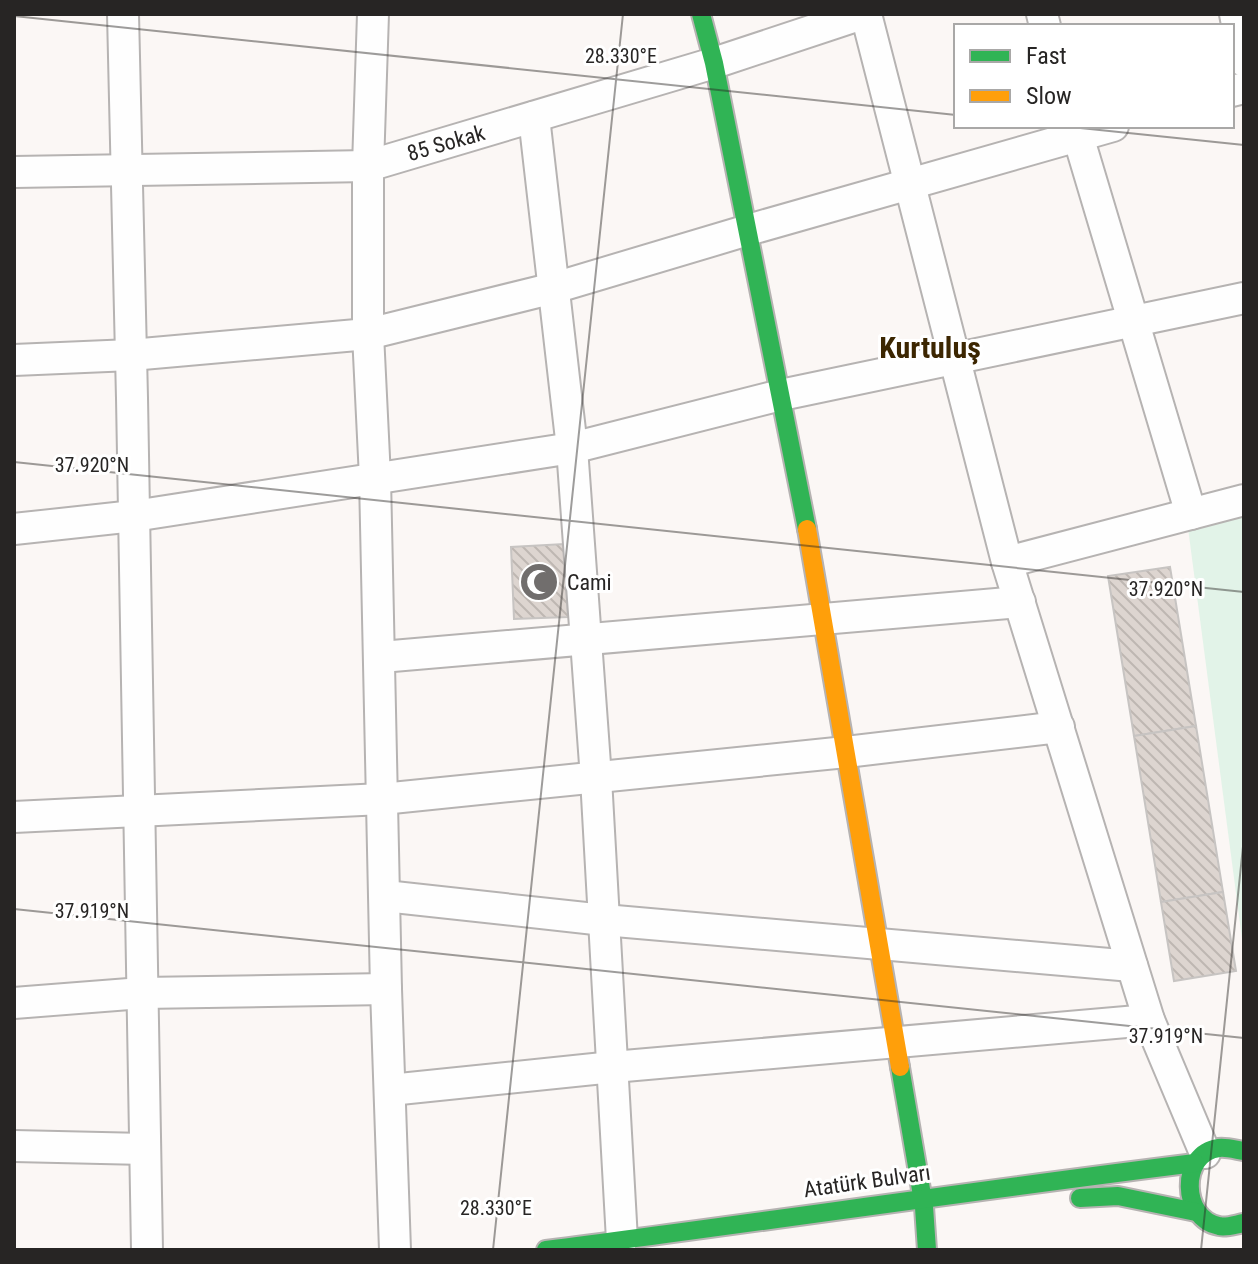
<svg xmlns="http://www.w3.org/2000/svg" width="1258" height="1264" font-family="'Roboto Condensed',sans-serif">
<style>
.park{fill:#e2f3e8}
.building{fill:url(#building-back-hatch);stroke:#c7c4c2;stroke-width:2}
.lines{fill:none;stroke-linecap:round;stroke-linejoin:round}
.street-casing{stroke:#b6b3b2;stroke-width:34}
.fast-casing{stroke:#b6b3b2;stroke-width:22}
.slow-casing{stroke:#b6b3b2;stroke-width:22}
.street{stroke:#fefefe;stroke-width:30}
.fast{stroke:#30b455;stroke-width:18}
.slow{stroke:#ff9f0a;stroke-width:18}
.ticks{fill:none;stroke:#272524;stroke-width:2;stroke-opacity:0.45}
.labels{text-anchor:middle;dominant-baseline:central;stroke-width:6;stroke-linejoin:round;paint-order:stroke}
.street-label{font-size:22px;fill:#272524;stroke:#fff}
.poi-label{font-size:22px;fill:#272524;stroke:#fff;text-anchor:start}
.district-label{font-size:30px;font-weight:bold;fill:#3c2601;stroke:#fff}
.ticks-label{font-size:20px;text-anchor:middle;fill:#272524;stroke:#fff;stroke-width:6;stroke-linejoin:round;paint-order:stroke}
</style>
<defs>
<pattern id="building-back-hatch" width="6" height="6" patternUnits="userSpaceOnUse" patternTransform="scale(2)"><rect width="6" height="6" fill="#ddd5d0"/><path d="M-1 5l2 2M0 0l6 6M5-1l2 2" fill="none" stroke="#beb7b2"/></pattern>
</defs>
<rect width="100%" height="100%" fill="#fbf7f5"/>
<path class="park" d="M1244 511V954L1188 528Z"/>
<g class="building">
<path d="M564 544 568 617 514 619 511 547Z"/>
<path d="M1170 567 1196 726 1134 736 1108 576Z"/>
<path d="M1196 726 1223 892 1161 902 1134 736Z"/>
<path d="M1223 892 1236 971 1174 981 1161 902Z"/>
</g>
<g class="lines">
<g class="street-casing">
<g id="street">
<path d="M123 14 132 398 147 1250"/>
<path d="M373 14 368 166V334L375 478 386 989 395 1250"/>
<path d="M866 14 1007 562 1149 1020 1205 1153"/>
<path d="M1042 14 1045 26"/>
<path d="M1235 14 1244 61"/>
<path d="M1232 91 1244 88"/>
<path d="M534 117 572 448 596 778 622 1240"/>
<path d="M1075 126 1191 514"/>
<path d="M14 172 368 166 714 63 862 14"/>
<path d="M14 360 131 355 368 334 554 288 748 230 1113 126"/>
<path d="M14 529 134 516 572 448 781 395 1244 298"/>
<path d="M1007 562 1244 500"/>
<path d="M381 657 1020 602"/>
<path d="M14 817 382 799 846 752 1059 727"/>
<path d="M385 896 604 920 1132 966"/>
<path d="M14 1003 142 993 386 989"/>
<path d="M390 1090 613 1067 1149 1020"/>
<path d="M14 1146 145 1149"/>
</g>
</g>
<g class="fast-casing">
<g id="fast">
<path d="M701 14 714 63 807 529"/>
<path d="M900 1067 924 1207 927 1250"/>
<path d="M1244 1151C1237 1150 1226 1147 1219 1148 1179 1153 1181 1219 1219 1226 1226 1228 1237 1224 1244 1223"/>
<path d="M1080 1198 1118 1196 1196 1212"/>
<path d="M546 1250C763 1222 978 1190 1195 1163"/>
</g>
</g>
<g class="slow-casing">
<path id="slow" d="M807 529 900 1067"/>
</g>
<use href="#street" class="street"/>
<use href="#fast" class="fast"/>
<use href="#slow" class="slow"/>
</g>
<path class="ticks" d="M14 16 956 115M1061 126 1244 145M14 462 1244 592M14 909 1244 1038M493 1250 623 14M1201 1250 1244 837"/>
<defs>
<g id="mosque-disc" transform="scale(2)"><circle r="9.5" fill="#716e6d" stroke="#fff"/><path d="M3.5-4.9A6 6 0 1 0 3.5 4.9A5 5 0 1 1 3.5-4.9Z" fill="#fff"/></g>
</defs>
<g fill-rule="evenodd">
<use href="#mosque-disc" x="539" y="582"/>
</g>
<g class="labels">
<g class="street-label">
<text transform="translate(446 143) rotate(-16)">85 Sokak</text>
<text transform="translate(867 1181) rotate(-8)">Atatürk Bulvarı</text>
</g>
<g class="poi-label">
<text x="567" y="582">Cami</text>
</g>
<g class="district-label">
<text x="930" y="347">Kurtuluş</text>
</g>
</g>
<g class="ticks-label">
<text x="621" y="63">28.330°E</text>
<text x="92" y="472">37.920°N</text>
<text x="1166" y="596">37.920°N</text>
<text x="92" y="918">37.919°N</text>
<text x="1166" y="1043">37.919°N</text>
<text x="496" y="1215">28.330°E</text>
</g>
<rect width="1258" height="1264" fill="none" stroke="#272524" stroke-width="32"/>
<rect x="954" y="24" width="280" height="104" fill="#ffffff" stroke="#a9a8a7" stroke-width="2"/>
<rect x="970" y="50" width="40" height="12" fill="#30b455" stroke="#a9a8a7" stroke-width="2"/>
<text x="1026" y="64" font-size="24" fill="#272524">Fast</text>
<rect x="970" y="90" width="40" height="12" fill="#ff9f0a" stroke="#a9a8a7" stroke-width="2"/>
<text x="1026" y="104" font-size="24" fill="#272524">Slow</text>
</svg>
